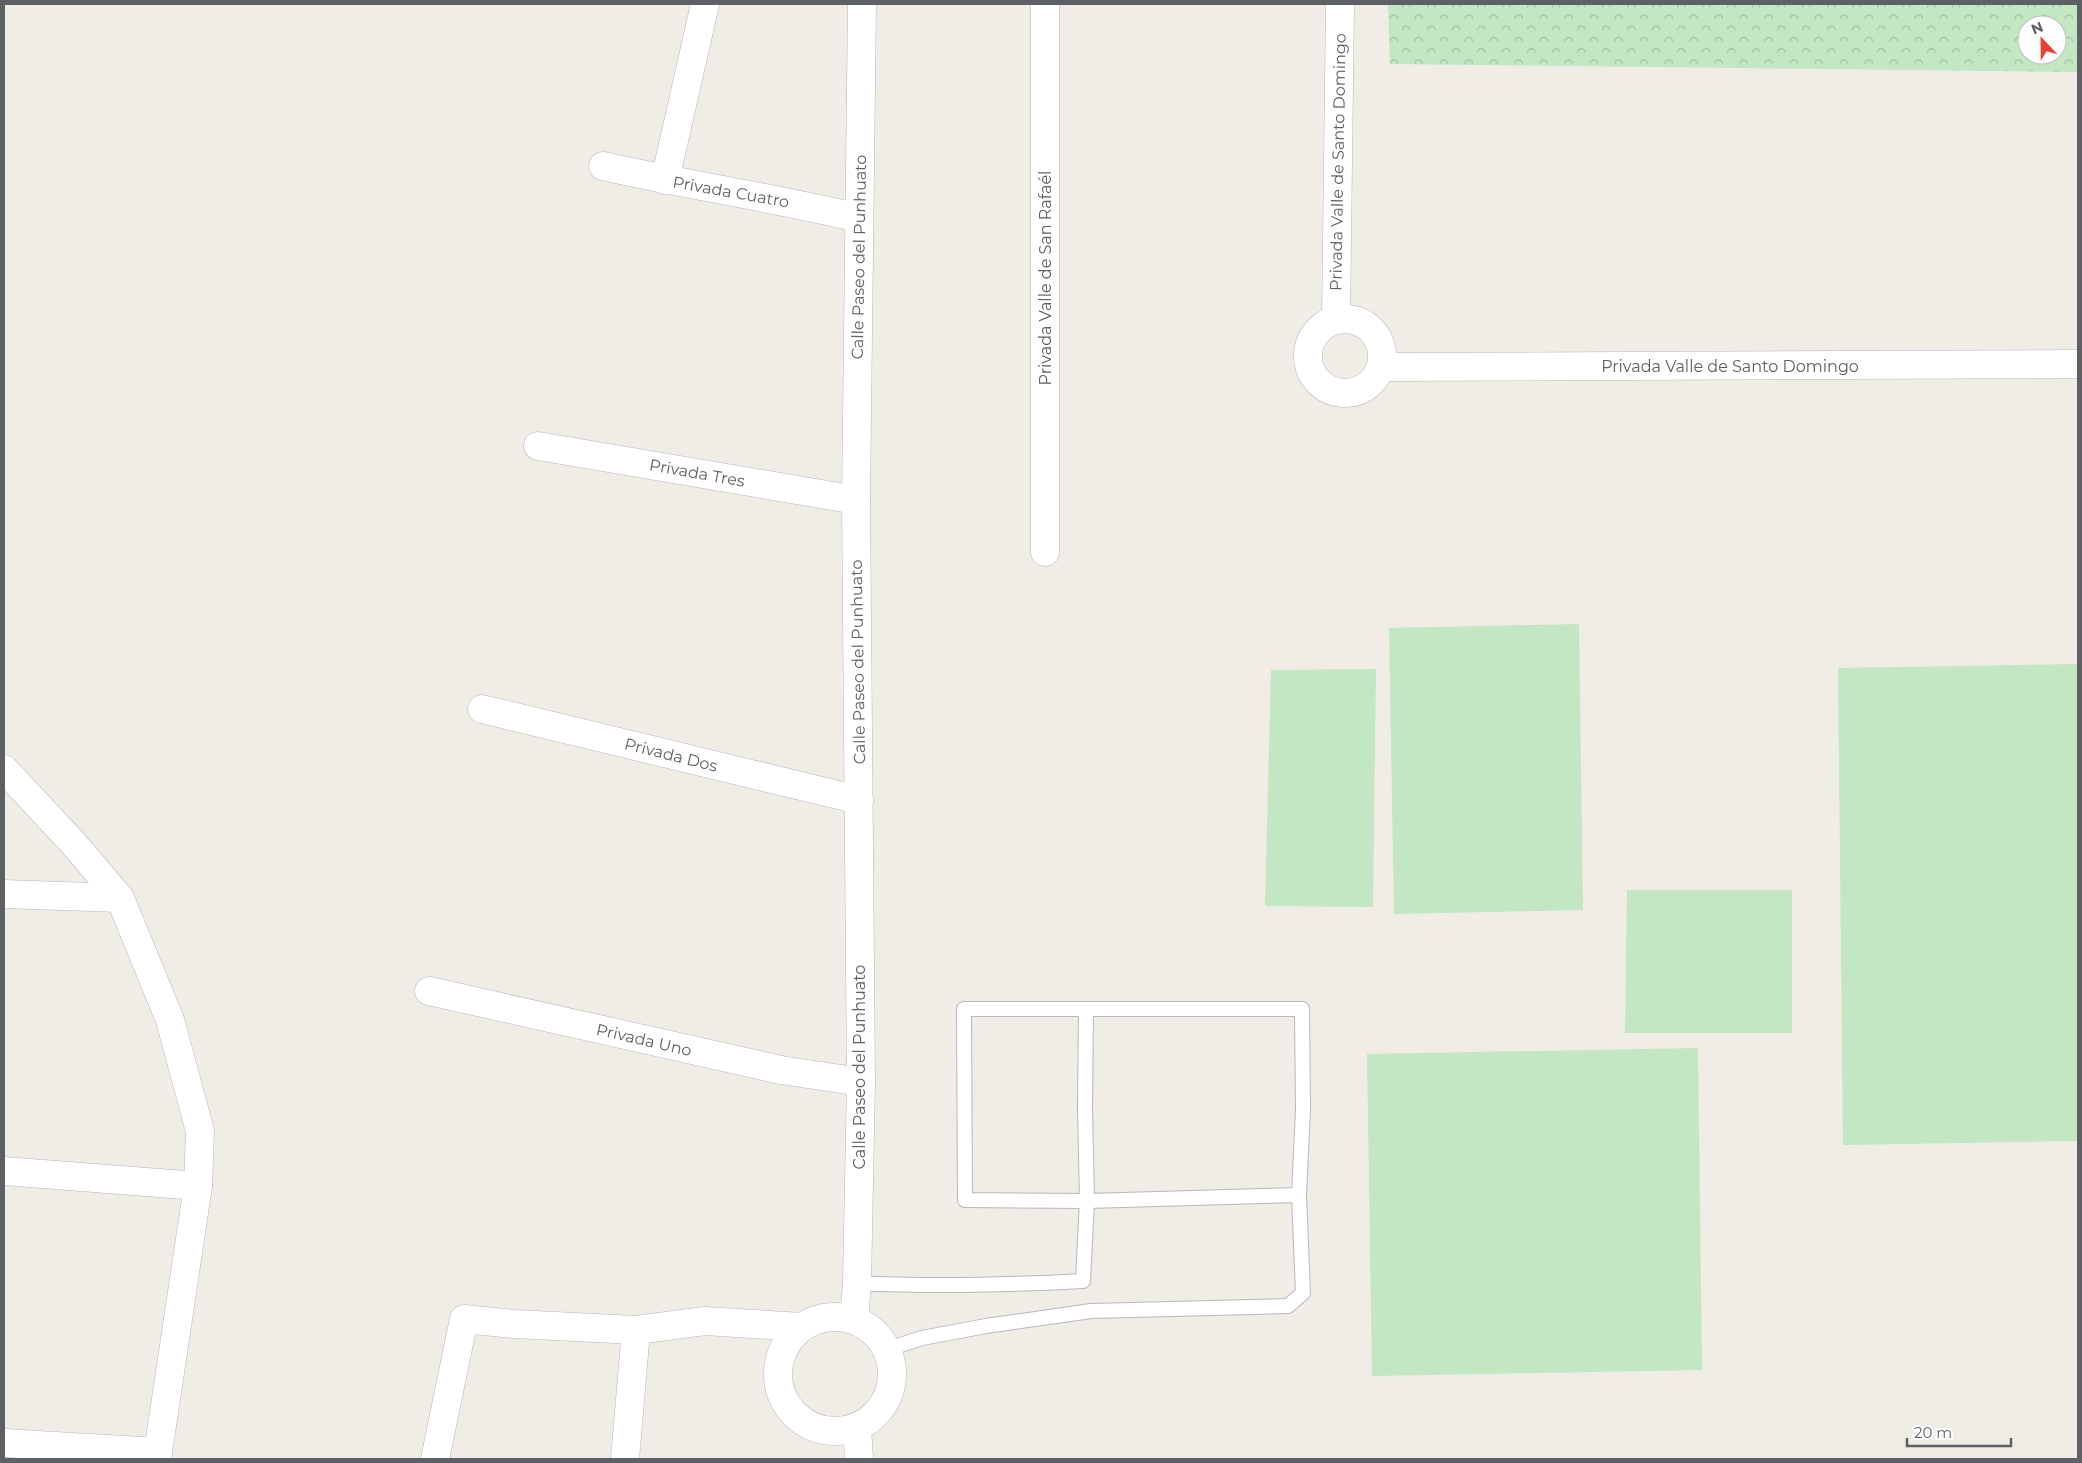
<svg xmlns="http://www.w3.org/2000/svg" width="2082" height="1463" font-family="Montserrat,sans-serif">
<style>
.park{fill:url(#park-crowns);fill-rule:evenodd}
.pitch{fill:#c2e7c2}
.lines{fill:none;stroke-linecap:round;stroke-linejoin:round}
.service-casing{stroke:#b6b8bc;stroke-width:16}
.minor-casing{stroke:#b6b8bc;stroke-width:29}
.tertiary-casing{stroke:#b6b8bc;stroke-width:29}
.service{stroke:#fff;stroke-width:14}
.minor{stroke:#fff;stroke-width:28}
.tertiary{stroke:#fff;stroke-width:28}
.labels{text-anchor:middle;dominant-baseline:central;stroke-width:4;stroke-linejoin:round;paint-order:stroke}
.street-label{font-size:16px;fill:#5d6166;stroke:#fff}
</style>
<defs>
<pattern id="park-crowns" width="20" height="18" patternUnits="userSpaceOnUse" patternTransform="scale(1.25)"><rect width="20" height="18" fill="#c2e7c2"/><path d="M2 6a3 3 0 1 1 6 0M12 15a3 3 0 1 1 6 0" fill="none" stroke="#a1bfa1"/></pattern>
</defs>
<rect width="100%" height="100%" fill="#efede5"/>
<path class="park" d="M1388 4H2078V72L1390 64ZM2027 25H2057V55H2027Z"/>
<g class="pitch">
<path d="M1579 624 1583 910 1394 914 1389 628Z"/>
<path d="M2078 664V1141L1843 1145 1838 668Z"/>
<path d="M1376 669 1373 907 1265 906 1271 670Z"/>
<path d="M1627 890H1792V1033H1625Z"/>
<path d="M1698 1048 1702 1370 1372 1376 1367 1054Z"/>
</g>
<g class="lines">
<g class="service-casing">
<g id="service">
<path d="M857 1283C933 1287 1008 1285 1083 1281L1087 1201 1085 1108 1086 1009"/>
<path d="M888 1349 922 1338 986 1326 1091 1311 1288 1306 1303 1293 1299 1195 1303 1109 1302 1009H964L965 1200 1087 1201 1299 1195"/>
</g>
</g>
<g class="minor-casing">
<g id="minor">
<path d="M603 166C688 185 774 198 859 218"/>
<path d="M665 180 705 4"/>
<circle cx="1345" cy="356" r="37"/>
<path d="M1336 320 1340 4"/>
<path d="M1382 367 2078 364"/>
<path d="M538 446 856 500"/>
<path d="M1045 552V4"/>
<path d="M482 709 859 800"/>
<path d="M4 894 120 898"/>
<path d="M429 991 781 1070 861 1082"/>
<path d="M4 1171 198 1186"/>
<path d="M4 1443 158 1452"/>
<path d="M435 1459 464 1319 514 1324 636 1330 705 1321 802 1327"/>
<path d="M625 1459 636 1330"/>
</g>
</g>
<g class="tertiary-casing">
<g id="tertiary">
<path d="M4 769 74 844 120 898 170 1020 200 1131 198 1186 157 1459"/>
<circle cx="835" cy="1374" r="57"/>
<path d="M854 1320 857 1283 861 1082 856 500 862 4"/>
<path d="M857 1427 859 1459"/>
</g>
</g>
<use href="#service" class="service"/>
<use href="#minor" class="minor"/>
<use href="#tertiary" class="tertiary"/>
</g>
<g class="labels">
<g class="street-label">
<text transform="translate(1338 162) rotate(-89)">Privada Valle de Santo Domingo</text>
<text transform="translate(731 192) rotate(10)">Privada Cuatro</text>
<text transform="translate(859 257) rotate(-89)">Calle Paseo del Punhuato</text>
<text transform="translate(1045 278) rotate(-90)">Privada Valle de San Rafaél</text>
<text x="1730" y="366">Privada Valle de Santo Domingo</text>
<text transform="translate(697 473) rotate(10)">Privada Tres</text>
<text transform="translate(858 662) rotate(-91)">Calle Paseo del Punhuato</text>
<text transform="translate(671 755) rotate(14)">Privada Dos</text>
<text transform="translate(644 1040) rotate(13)">Privada Uno</text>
<text transform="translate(859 1067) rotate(-90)">Calle Paseo del Punhuato</text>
</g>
</g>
<rect width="2082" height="1463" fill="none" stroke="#5d6166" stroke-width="10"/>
<g transform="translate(2042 40) rotate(338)"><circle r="24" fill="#ffffff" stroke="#bec0c2"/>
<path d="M0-4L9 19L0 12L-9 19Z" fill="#e84032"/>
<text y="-8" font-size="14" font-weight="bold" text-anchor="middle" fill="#5d6166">N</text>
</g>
<path d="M1907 1438v8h104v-8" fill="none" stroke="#5d6166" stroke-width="2.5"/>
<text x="1914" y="1438" font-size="15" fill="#5d6166" stroke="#ffffff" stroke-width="4" paint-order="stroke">20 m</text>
</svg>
